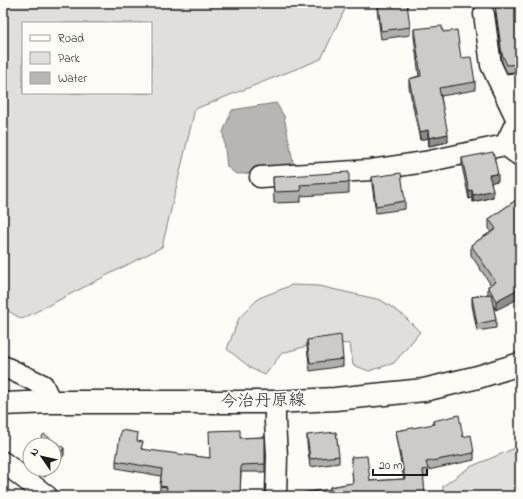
<svg xmlns="http://www.w3.org/2000/svg" width="523" height="499" font-family="'Indie Flower','Klee One',sans-serif">
<style>
.green{fill:#e0dfdb;stroke:#7e7e7c;fill-rule:evenodd}
.water{fill:#b7b6b2;stroke:#797876}
.lines{fill:none;stroke-linecap:round;stroke-linejoin:round}
.minor-casing{stroke:#1c1c1c;stroke-width:23}
.secondary-casing{stroke:#1c1c1c;stroke-width:25}
.minor{stroke:#fdfcf7;stroke-width:20}
.secondary{stroke:#fdfcf7;stroke-width:22}
.wall{fill:#afafac;stroke:#1c1c1c}
.shaded-wall{fill:#8f8e8c;stroke:#1c1c1c}
.building{fill:#cccbc8;stroke:#1c1c1c}
.labels{text-anchor:middle;dominant-baseline:central;stroke-width:3.5;stroke-linejoin:round;paint-order:stroke}
.street-label{font-size:17px;fill:#1c1c1c;stroke:#fdfcf7}
</style>
<rect width="100%" height="100%" fill="#fdfcf7"/>
<filter id="ink" filterUnits="userSpaceOnUse"><feTurbulence type="fractalNoise" baseFrequency=".025" numOctaves="2"/><feDisplacementMap in="SourceGraphic" scale="8" xChannelSelector="R" yChannelSelector="G"/><feConvolveMatrix kernelMatrix="1 2 1 2 8 2 1 2 1" color-interpolation-filters="sRGB"/></filter>
<g filter="url(#ink)">
<g class="green">
<path d="M3 3H348L321 59 195 109 162 247 22 319 3 308ZM23 23H151V93H23Z"/>
<path d="M292 285 319 286 381 300 403 315 420 332 394 363 369 371 353 365 350 344 322 342 282 353 265 375 252 369 227 349 239 318 259 298Z"/>
<path d="M520 446V496H443V486L470 467Z"/>
</g>
<path class="water" d="M276 103 284 116 295 172 236 174 227 167 223 132 232 110Z"/>
<g class="lines">
<g class="minor-casing">
<g id="minor">
<path d="M484 14 491 65 517 120 505 145 520 156"/>
<path d="M501 85 520 83"/>
<path d="M260 177 371 170 425 162 505 145"/>
<path d="M3 366 43 385 51 402"/>
<path d="M275 402V422L277 455 276 496"/>
<path d="M3 462 47 496"/>
</g>
</g>
<g class="secondary-casing">
<path id="secondary" d="M3 404 51 402H275L335 399 424 390 478 377 520 364"/>
</g>
<use href="#minor" class="minor"/>
<use href="#secondary" class="secondary"/>
</g>
<g class="wall">
<path d="M377 3 410 27V35L381 39 377 9Z"/>
<path d="M488 3H520V71L507 73 502 62 495 12Z"/>
<path d="M414 29 443 32 461 58 475 82V90L441 96 448 142 429 146 428 138 420 140 409 87V79L419 76 414 37Z"/>
<path d="M462 158 498 181 491 182 493 197 473 202 472 198 469 199 462 166Z"/>
<path d="M273 177 349 182V193L301 196V202L274 203Z"/>
<path d="M372 177 405 201V209L376 213 372 184Z"/>
<path d="M516 200 496 310 493 305 496 320V328L477 331 472 305V297L488 294V286L491 285 471 255V245L491 232 489 228V219Z"/>
<path d="M307 340 343 359V366L310 371 307 347Z"/>
<path d="M433 421 463 437 474 453V460L428 470V476L423 477 425 496H301V493L330 489V487L353 483 351 457 370 481 404 479 396 438V431L433 425Z"/>
<path d="M307 435 339 456V463L310 467 307 443Z"/>
<path d="M265 437V472H241L240 496H166V494L160 493V486L161 476 116 468V461L138 442 143 450 209 458 240 438Z"/>
<path d="M30 454V467L28 465V458Z"/>
<path d="M34 469H50L45 477Z"/>
</g>
<g class="shaded-wall">
<path d="M428 130V138L420 140V132Z"/>
<path d="M448 134V142L429 146V138Z"/>
<path d="M498 174V181L489 183V175Z"/>
<path d="M472 190V198L469 199V191Z"/>
<path d="M493 190V197L473 202V195Z"/>
<path d="M520 288V298L496 310V301Z"/>
<path d="M64 448V455L53 471V469H54V462Z"/>
<path d="M45 469H50L45 477Z"/>
</g>
<g class="building">
<path d="M378 3H407L410 27 381 31Z"/>
<path d="M494 3H520V64L507 65 502 54 495 5Z"/>
<path d="M442 26 443 32 457 30 461 58 471 57 475 82 439 88 448 134 429 138 428 130 420 132 409 79 421 76 414 29Z"/>
<path d="M493 152 498 174 489 175 493 190 473 195 472 190 469 191 462 158Z"/>
<path d="M349 172V182L300 185 301 191 274 192 273 177Z"/>
<path d="M401 173 405 201 376 206 372 177Z"/>
<path d="M516 200 520 206V288L496 301 488 286 496 282 471 245 496 229 489 219Z"/>
<path d="M491 294 496 320 477 324 472 297Z"/>
<path d="M341 335 343 359 310 363 307 340Z"/>
<path d="M459 415 463 437 471 435 474 453 426 462 428 469 423 470 425 496H302L301 493 331 489 330 487 353 483 351 457 367 456 370 481 405 479 396 431 434 424 433 421Z"/>
<path d="M121 430 138 433 137 441 143 442 141 449 210 458 209 431 240 430V438L265 437V464L241 465 240 496 190 495V496H166L167 487 160 486 162 469 116 461Z"/>
<path d="M336 432 339 456 310 459 307 435Z"/>
<path d="M44 434 64 448 54 462V445H36Z"/>
<path d="M30 454V459L28 458Z"/>
</g>
</g>
<g class="labels">
<g class="street-label">
<text transform="translate(263 401) rotate(-1)">今治丹原線</text>
</g>
</g>
<rect width="523" height="499" fill="none" stroke="#fdfcf7" stroke-width="16"/>
<rect x="8" y="8" width="507" height="483" fill="none" stroke="#1c1c1c" stroke-width="1.5" filter="url(#ink)"/>
<rect x="22" y="22" width="130" height="72" fill="#fdfcf7" stroke="#a3a29f"/>
<rect x="30" y="35" width="20" height="6" fill="#fdfcf7" stroke="#a3a29f"/>
<text x="58" y="42" font-size="12" fill="#1c1c1c">Road</text>
<rect x="30" y="52" width="20" height="12" fill="#e0dfdb" stroke="#a3a29f"/>
<text x="58" y="62" font-size="12" fill="#1c1c1c">Park</text>
<rect x="30" y="72" width="20" height="12" fill="#b7b6b2" stroke="#a3a29f"/>
<text x="58" y="82" font-size="12" fill="#1c1c1c">Water</text>
<g transform="translate(42 457) rotate(304)"><circle r="19" fill="#fdfcf7" stroke="#a3a29f"/>
<path d="M0-3L7 15L0 10L-7 15Z" fill="#1c1c1c"/>
<text y="-6" font-size="11" font-weight="bold" text-anchor="middle" fill="#1c1c1c">N</text>
</g>
<path d="M373 469v6h54v-6" fill="none" stroke="#1c1c1c" stroke-width="2"/>
<text x="379" y="469" font-size="12" fill="#1c1c1c" stroke="#fdfcf7" stroke-width="3" paint-order="stroke">20 m</text>
</svg>
